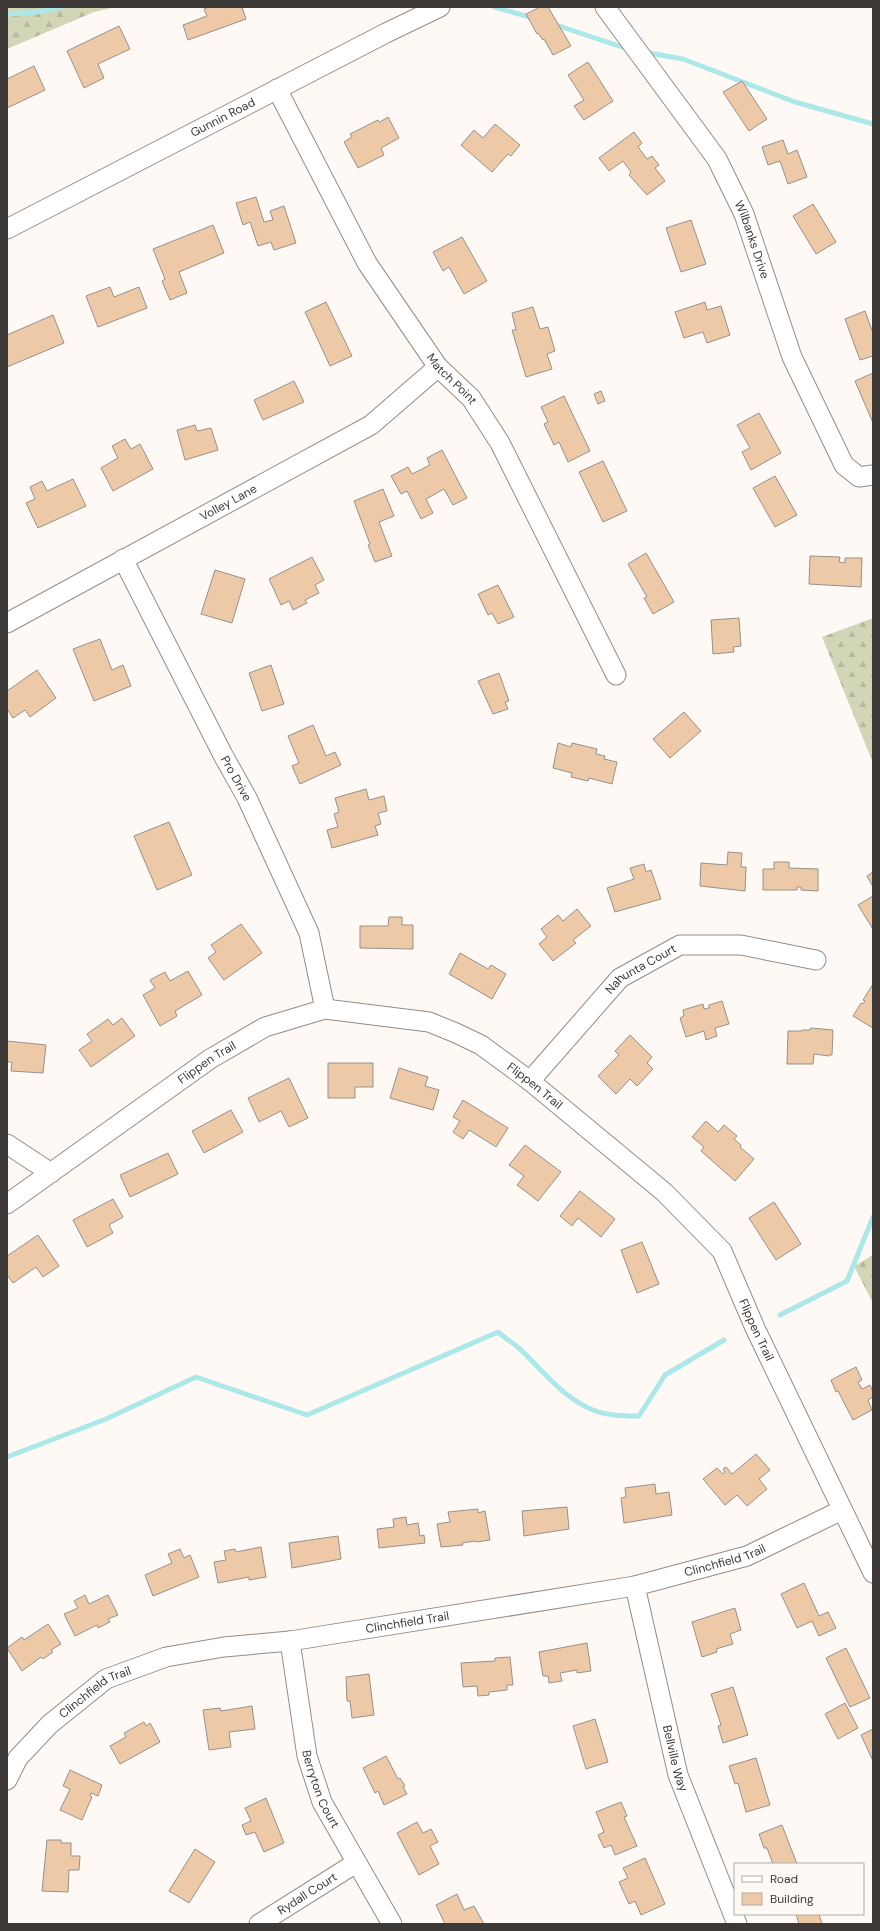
<svg xmlns="http://www.w3.org/2000/svg" width="880" height="1931" font-family="'DM Sans',sans-serif">
<style>
.forest{fill:url(#forest-firs)}
.lines{fill:none;stroke-linecap:round;stroke-linejoin:round}
.stream{stroke:#ace8e7;stroke-width:5}
.building{fill:#eec9a8;stroke:#97918c}
.street-casing{stroke:#938d89;stroke-width:21}
.street{stroke:#fff;stroke-width:19}
.labels{text-anchor:middle;dominant-baseline:central;stroke-width:3;stroke-linejoin:round;paint-order:stroke}
.street-label{font-size:12px;fill:#3c3937;stroke:#fef9f5}
</style>
<defs>
<pattern id="forest-firs" width="22" height="20" patternUnits="userSpaceOnUse"><rect width="22" height="20" fill="#d2d6b7"/><path d="M5 1l3.5 6h-7zM16 11l3.5 6h-7z" fill="#b5b89e"/></pattern>
</defs>
<rect width="100%" height="100%" fill="#fef9f5"/>
<g class="forest">
<path d="M7 7H116L94 12 7 49Z"/>
<path d="M873 618V763L822 637Z"/>
<path d="M873 1255V1303L854 1266Z"/>
</g>
<g class="lines">
<g class="stream">
<path d="M494 7 533 18"/>
<path d="M7 14 38 12 63 7"/>
<path d="M553 24 628 49"/>
<path d="M644 52 683 59 795 102 873 124"/>
<path d="M780 1315 847 1281 873 1217"/>
<path d="M7 1457 106 1419 196 1377 307 1415 498 1332C505 1338 513 1343 520 1349 542 1370 563 1398 593 1410 608 1416 623 1416 639 1416L665 1375 724 1340"/>
</g>
</g>
<g class="building">
<path d="M209 7H242L246 19 188 40 183 25 207 16 204 9Z"/>
<path d="M540 7H548L571 46 553 55 544 39 543 40 538 33 537 34 526 14Z"/>
<path d="M119 26 130 49 98 64 104 78 84 88 67 51Z"/>
<path d="M588 62 613 101 584 120 574 106 584 100 568 75Z"/>
<path d="M34 66 45 90 7 108V79Z"/>
<path d="M742 81 767 119 749 131 723 92Z"/>
<path d="M388 117 399 138 381 148 384 155 358 168 344 142 352 137 350 134 378 120 380 122Z"/>
<path d="M495 124 520 145 511 156 508 154 492 172 461 145 474 130 483 138Z"/>
<path d="M634 132 642 143 638 147 647 159 652 156 659 165 655 168 665 181 647 195 629 175 631 172 623 161 609 171 599 158Z"/>
<path d="M783 140 788 154 797 150 807 177 788 184 780 161 768 165 762 147Z"/>
<path d="M256 197 264 222 273 220 270 211 284 206 296 243 274 250 271 242 258 246 250 222 243 225 236 203Z"/>
<path d="M813 204 836 242 816 254 793 216Z"/>
<path d="M691 220 706 264 681 272 666 228Z"/>
<path d="M213 225 224 253 179 272 187 293 170 300 162 281 165 279 153 249Z"/>
<path d="M462 237 487 281 464 294 449 267 443 271 433 252Z"/>
<path d="M110 287 114 297 139 287 147 308 98 327 86 296Z"/>
<path d="M326 302 352 356 330 366 305 312Z"/>
<path d="M705 302 707 310 721 306 730 335 707 343 703 332 684 338 675 312Z"/>
<path d="M533 307 540 329 548 327 555 351 547 354 552 369 526 377 512 330H516L512 313Z"/>
<path d="M865 311 873 333V356L860 360 845 319Z"/>
<path d="M53 315 64 343 7 367V335Z"/>
<path d="M873 373V423L855 381Z"/>
<path d="M294 381 304 402 263 420 254 400Z"/>
<path d="M601 391 605 401 598 404 594 394Z"/>
<path d="M564 396 590 451 568 462 559 442 554 445 544 424 548 422 541 407Z"/>
<path d="M759 413 781 453 751 470 742 452 750 448 737 425Z"/>
<path d="M195 425 197 431 211 428 218 450 185 460 177 430Z"/>
<path d="M125 439 131 449 140 444 153 469 113 491 101 468 118 458 112 446Z"/>
<path d="M442 450 467 498 453 505 444 489 426 499 433 513 421 519 407 491 401 494 391 476 408 467 412 474 430 465 427 458Z"/>
<path d="M603 461 627 511 603 522 579 472Z"/>
<path d="M775 476 797 515 775 527 753 488Z"/>
<path d="M73 479 86 506 38 528 26 503 35 499 30 487 42 481 47 491Z"/>
<path d="M383 489 394 516 379 522 392 556 375 562 368 545 370 544 354 501Z"/>
<path d="M646 553 674 602 653 614 644 598 647 597 628 564Z"/>
<path d="M810 556 840 557 839 562 845 563V558H862L861 587 809 584Z"/>
<path d="M312 557 324 580 315 585 319 593 305 600 307 603 293 610 289 601 281 605 269 579Z"/>
<path d="M215 570 245 579 232 623 201 614Z"/>
<path d="M498 585 514 617 498 624 492 613 488 615 478 594Z"/>
<path d="M739 618 741 646 733 647 734 652 713 654 711 620Z"/>
<path d="M100 639 112 670 123 665 131 686 94 701 73 649Z"/>
<path d="M271 665 284 704 262 711 249 673Z"/>
<path d="M37 670 56 698 30 717 25 710 13 718 7 709V691Z"/>
<path d="M499 673 509 701 505 702 508 709 493 714 478 681Z"/>
<path d="M684 712 701 731 670 758 653 739Z"/>
<path d="M313 725 326 756 335 752 341 765 300 784 292 766 299 763 288 736Z"/>
<path d="M558 743 571 747 572 743 597 749 596 754 605 756 604 759 617 762 612 784 589 778 588 781 571 777 572 773 553 768Z"/>
<path d="M366 789 369 800 384 796 387 811 378 813 381 824 375 826 378 835 332 848 327 830 338 827 334 814 339 812 335 798Z"/>
<path d="M169 822 192 875 157 890 134 836Z"/>
<path d="M728 852 742 853 741 867H746L745 891 700 886 701 863 727 865Z"/>
<path d="M774 862H789V868L818 869V891L801 890V887H797V890H763V869H774Z"/>
<path d="M644 864 646 872 651 870 661 899 615 912 607 888 634 879 630 868Z"/>
<path d="M873 872V887L867 876Z"/>
<path d="M873 896V929L858 905Z"/>
<path d="M577 909 591 926 573 940 576 943 553 961 539 944 547 937 541 929 558 915 563 921Z"/>
<path d="M389 917H402V925H413V949L360 948V926H388Z"/>
<path d="M241 924 262 953 224 980 208 958 216 952 211 945Z"/>
<path d="M460 953 488 969 491 965 506 974 492 999 449 974Z"/>
<path d="M188 971 202 995 175 1011 177 1016 160 1026 143 995 155 988 150 980 165 972 170 981Z"/>
<path d="M873 984V1028L853 1016 861 1003 863 1004 865 1001 863 1000Z"/>
<path d="M722 1001 729 1024 715 1028 717 1036 706 1040 704 1031 686 1037 680 1018 684 1016 683 1010 703 1004 704 1009 709 1008V1005Z"/>
<path d="M122 1018 135 1036 91 1067 79 1050 92 1041 87 1034 108 1019 113 1025Z"/>
<path d="M811 1028 833 1030 832 1055H829V1056L814 1054 813 1064H787L788 1031H802V1030H810Z"/>
<path d="M630 1035 652 1057 647 1063 653 1069 637 1086 630 1079 616 1094 598 1076 619 1055 615 1051Z"/>
<path d="M7 1041 46 1045 43 1073 11 1071 12 1062H7Z"/>
<path d="M328 1063H373V1087H355V1098H328Z"/>
<path d="M399 1068 428 1077 425 1086 439 1090 433 1110 390 1098Z"/>
<path d="M289 1078 308 1118 289 1127 281 1111 259 1122 248 1098Z"/>
<path d="M463 1100 508 1128 496 1147 469 1130 463 1139 453 1132 460 1121 453 1117Z"/>
<path d="M231 1110 243 1132 204 1153 192 1131Z"/>
<path d="M706 1121 718 1132 724 1125 737 1136 734 1139 741 1145 740 1147 754 1159 735 1181 701 1151 704 1147 692 1137Z"/>
<path d="M525 1145 561 1172 538 1201 517 1185 524 1176 509 1165Z"/>
<path d="M168 1153 178 1174 130 1197 120 1175Z"/>
<path d="M580 1191 615 1219 601 1237 578 1218 572 1226 560 1216Z"/>
<path d="M113 1199 123 1217 109 1225 113 1233 87 1247 73 1220Z"/>
<path d="M774 1202 801 1244 776 1260 749 1218Z"/>
<path d="M38 1235 59 1266 43 1277 36 1267 13 1283 7 1275V1256Z"/>
<path d="M642 1242 659 1284 637 1293 621 1250Z"/>
<path d="M856 1367 862 1380 858 1382 862 1389 870 1385 873 1392V1397L868 1400 872 1410 853 1420 838 1391 836 1392 831 1380Z"/>
<path d="M756 1454 770 1470 759 1479 767 1489 747 1506 737 1495 725 1505 703 1479 717 1468 723 1474 725 1472 723 1469 726 1467 732 1474Z"/>
<path d="M655 1484 656 1494 669 1492 672 1515 624 1523 621 1498 626 1497 625 1488Z"/>
<path d="M567 1507 569 1529 524 1536 522 1511Z"/>
<path d="M478 1509V1513L485 1511 490 1540 476 1542 475 1541 462 1543 463 1545 441 1547 437 1524 450 1522 448 1512Z"/>
<path d="M406 1517 407 1525 418 1523 420 1536 424 1535 425 1543 379 1548 377 1529 394 1527 393 1519Z"/>
<path d="M338 1536 341 1559 292 1568 289 1543Z"/>
<path d="M261 1547 266 1577 249 1580V1577L218 1583 214 1562 226 1560 224 1551 235 1549 236 1552Z"/>
<path d="M180 1549 184 1558 190 1555 199 1577 153 1596 145 1575 172 1563 168 1554Z"/>
<path d="M804 1583 819 1616 828 1612 836 1628 819 1636 812 1621 797 1628 781 1594Z"/>
<path d="M85 1595 89 1604 108 1595 118 1615 108 1619 110 1622 98 1628 97 1625 75 1636 64 1614 78 1608 74 1601Z"/>
<path d="M735 1608 741 1630 730 1634 733 1644 716 1649 717 1652 702 1657 692 1622Z"/>
<path d="M48 1624 61 1644 51 1650 53 1652 43 1659 41 1657 22 1671 7 1648 22 1637 24 1640Z"/>
<path d="M587 1643 591 1671 577 1673V1670L560 1673 562 1681 549 1683 548 1676H543L539 1652Z"/>
<path d="M846 1648 870 1698 850 1707 826 1658Z"/>
<path d="M510 1657 513 1685H507V1690L489 1692V1695L478 1696 477 1686 463 1687 461 1663 495 1661V1658Z"/>
<path d="M369 1674 374 1715 352 1718 350 1701H347L346 1677Z"/>
<path d="M733 1687 748 1735 723 1743 718 1726 721 1725 711 1694Z"/>
<path d="M845 1703 858 1728 838 1739 825 1714Z"/>
<path d="M252 1706 255 1729 229 1732 231 1747 209 1750 203 1710 220 1708 221 1711Z"/>
<path d="M595 1719 608 1762 586 1769 573 1726Z"/>
<path d="M144 1722 146 1726 150 1723 160 1742 120 1764 110 1746 126 1737 124 1733Z"/>
<path d="M873 1729V1761L861 1735Z"/>
<path d="M386 1756 398 1779 400 1778 405 1786 403 1787 407 1794 384 1805 378 1791 375 1793 363 1768Z"/>
<path d="M756 1758 770 1805 746 1812 738 1783 735 1784 729 1766Z"/>
<path d="M70 1770 102 1785 98 1796 91 1793 90 1796 92 1797 82 1820 60 1810 70 1789 63 1786Z"/>
<path d="M266 1798 284 1843 264 1852 255 1832 246 1835 242 1825 251 1821 245 1808Z"/>
<path d="M621 1802 627 1816 624 1817 637 1846 615 1855 611 1845 604 1848 598 1835 604 1832 596 1812Z"/>
<path d="M417 1822 423 1833 431 1829 438 1842 430 1846 439 1864 419 1875 397 1833Z"/>
<path d="M782 1825 797 1864H773L767 1848H764L759 1834Z"/>
<path d="M47 1840H61V1843H71V1856H80L79 1870H69L68 1892 42 1891Z"/>
<path d="M195 1849 215 1862 189 1903 169 1891Z"/>
<path d="M645 1858 665 1904 641 1915 635 1901 629 1904 619 1882 628 1878 623 1868Z"/>
<path d="M457 1894 464 1910 474 1906 484 1924H445L436 1905Z"/>
<path d="M796 1914H819L822 1924H799Z"/>
</g>
<g class="lines">
<g class="street-casing">
<g id="street">
<path id="s1" d="M605 7 717 159 744 214 792 357 844 465 859 477 873 475"/>
<path id="s2" d="M277 89 367 263 438 367 471 398 500 443 616 675"/>
<path id="s3" d="M7 229 386 33 440 7"/>
<path id="s4" d="M123 559 223 755 247 798 309 933 325 1009"/>
<path id="s5" d="M7 623 371 425 438 367"/>
<path id="s6" d="M530 1081 620 978 680 945H741L816 960"/>
<path d="M7 1144 51 1173"/>
<path id="s7" d="M7 1204 210 1059 265 1027 325 1009 429 1022 456 1033 481 1045 530 1081 664 1192 722 1251 755 1328 873 1573"/>
<path id="s8" d="M635 1586 678 1775 737 1924"/>
<path id="s9" d="M290 1641 307 1756 322 1802 392 1924"/>
<path id="s10" d="M7 1780 18 1758 50 1724 106 1679 166 1657 224 1647 290 1641 635 1586 747 1556 842 1510"/>
<path id="s11" d="M259 1924 356 1863"/>
</g>
</g>
<use href="#street" class="street"/>
</g>
<g class="labels">
<g class="street-label">
<text stroke="none"><textPath href="#s3" startOffset="243">Gunnin Road</textPath></text>
<text stroke="none"><textPath href="#s1" startOffset="277">Wilbanks Drive</textPath></text>
<text stroke="none"><textPath href="#s2" startOffset="340">Match Point</textPath></text>
<text stroke="none"><textPath href="#s5" startOffset="252">Volley Lane</textPath></text>
<text stroke="none"><textPath href="#s4" startOffset="247">Pro Drive</textPath></text>
<text stroke="none"><textPath href="#s6" startOffset="159">Nahunta Court</textPath></text>
<text stroke="none"><textPath href="#s7" startOffset="245">Flippen Trail</textPath></text>
<text stroke="none"><textPath href="#s7" startOffset="605">Flippen Trail</textPath></text>
<text stroke="none"><textPath href="#s7" startOffset="941">Flippen Trail</textPath></text>
<text stroke="none"><textPath href="#s10" startOffset="775">Clinchfield Trail</textPath></text>
<text stroke="none"><textPath href="#s10" startOffset="451">Clinchfield Trail</textPath></text>
<text stroke="none"><textPath href="#s10" startOffset="127">Clinchfield Trail</textPath></text>
<text stroke="none"><textPath href="#s8" startOffset="177">Bellville Way</textPath></text>
<text stroke="none"><textPath href="#s9" startOffset="152">Berryton Court</textPath></text>
<text stroke="none"><textPath href="#s11" startOffset="57">Rydall Court</textPath></text>
</g>
</g>
<rect width="880" height="1931" fill="none" stroke="#3c3937" stroke-width="16"/>
<rect x="734" y="1863" width="130" height="52" fill="#fef9f5" stroke="#b0aca9"/>
<rect x="742" y="1876" width="20" height="6" fill="#ffffff" stroke="#b0aca9"/>
<text x="770" y="1883" font-size="12" fill="#3c3937">Road</text>
<rect x="742" y="1893" width="20" height="12" fill="#eec9a8" stroke="#b0aca9"/>
<text x="770" y="1903" font-size="12" fill="#3c3937">Building</text>
</svg>
